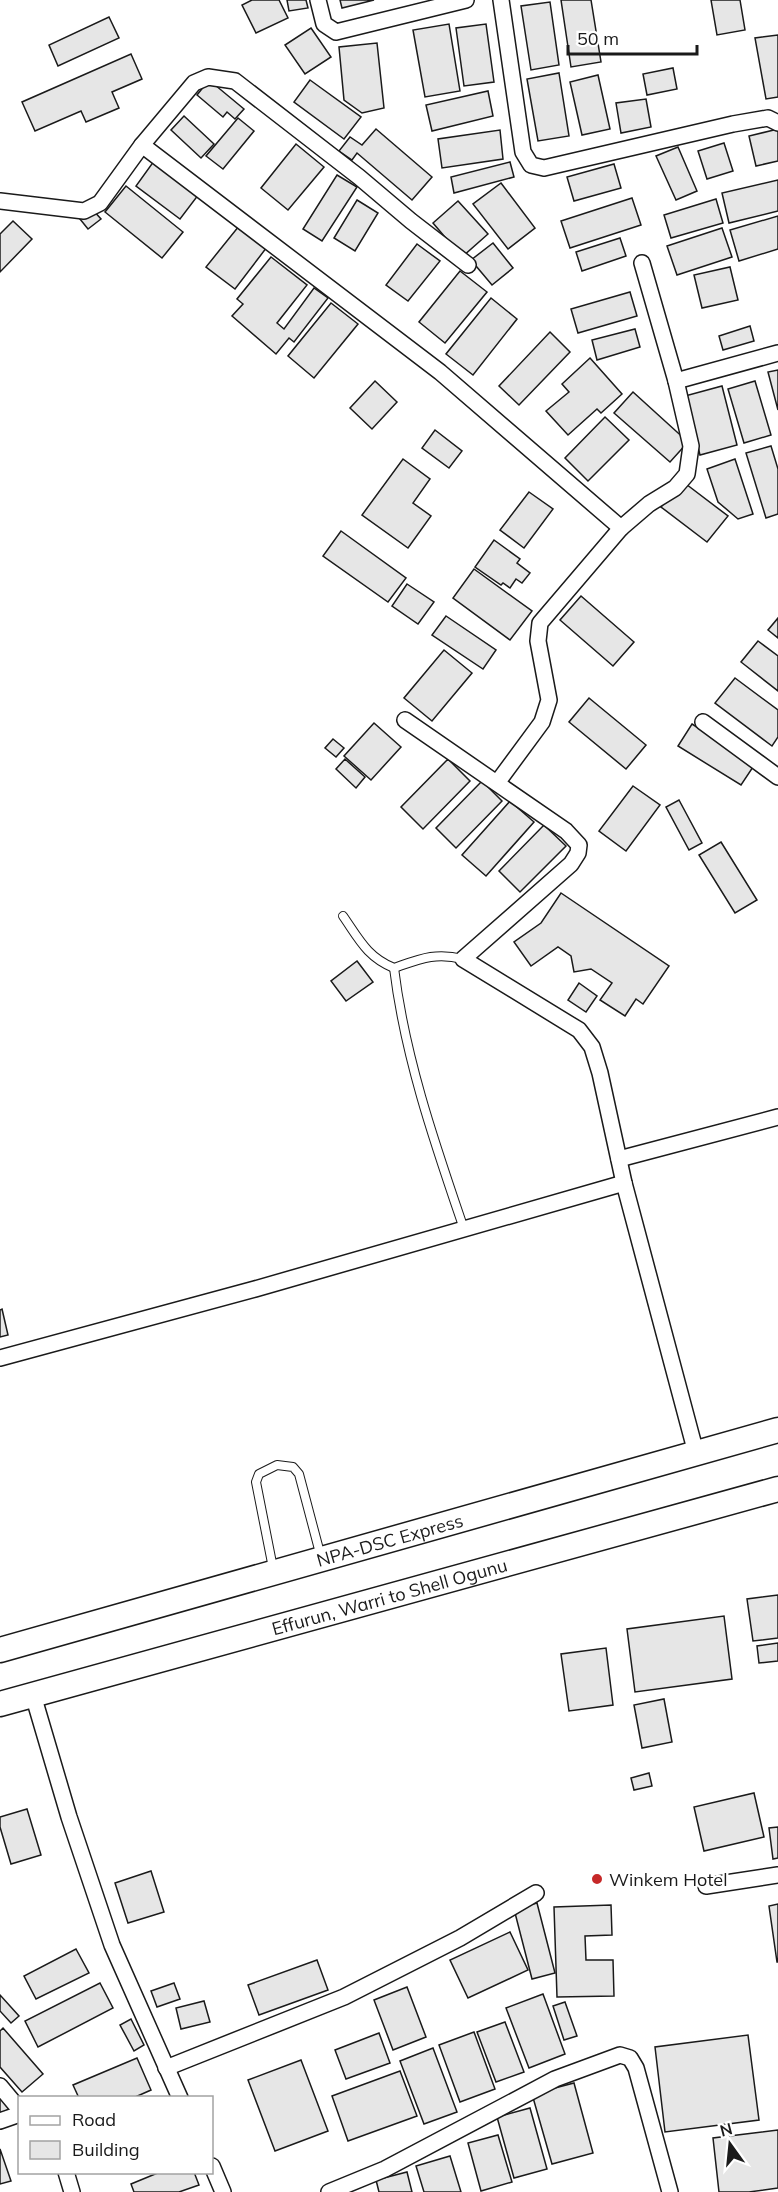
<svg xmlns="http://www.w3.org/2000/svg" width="778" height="2192" font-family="Mulish,sans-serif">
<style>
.building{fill:#e6e6e6;stroke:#1a1a1a;stroke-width:1.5}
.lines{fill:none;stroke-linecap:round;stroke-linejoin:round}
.service-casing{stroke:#1a1a1a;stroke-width:10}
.minor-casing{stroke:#1a1a1a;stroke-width:18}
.primary-casing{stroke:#1a1a1a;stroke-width:27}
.service{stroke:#fff;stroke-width:8}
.minor{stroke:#fff;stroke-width:15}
.primary{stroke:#fff;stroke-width:24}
.poi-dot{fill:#c62828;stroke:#fff;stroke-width:2}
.labels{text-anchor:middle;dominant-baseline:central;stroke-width:4.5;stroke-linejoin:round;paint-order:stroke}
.street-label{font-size:18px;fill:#1a1a1a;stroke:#fff}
.poi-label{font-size:18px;fill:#1a1a1a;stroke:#fff;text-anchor:start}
</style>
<rect width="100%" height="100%" fill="#fff"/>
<g class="building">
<path d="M252 0H279L288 18 256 33 242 5Z"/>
<path d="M287 0H306L308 8 289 11Z"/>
<path d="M340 0H374L342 8Z"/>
<path d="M561 0H591L601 62 571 67Z"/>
<path d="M711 0H740L745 30 717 35Z"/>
<path d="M550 2 559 65 531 70 521 6Z"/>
<path d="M109 17 119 38 58 66 49 45Z"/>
<path d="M449 24 460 91 425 97 413 30Z"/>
<path d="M486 24 494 82 464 86 456 28Z"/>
<path d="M311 28 331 57 305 74 285 45Z"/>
<path d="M778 35V97L766 99 755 38Z"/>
<path d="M377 43 384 108 362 113 344 100 339 47Z"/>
<path d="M131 54 142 79 112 92 119 108 86 122 81 111 35 131 22 102Z"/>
<path d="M673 68 677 89 647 95 643 74Z"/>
<path d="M559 73 569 136 538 141 527 79Z"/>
<path d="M598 75 610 129 582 135 570 82Z"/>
<path d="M209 80 244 109 235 119 227 112 223 117 197 95Z"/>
<path d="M310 80 361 117 344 139 294 102Z"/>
<path d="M488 91 493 116 432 131 426 105Z"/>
<path d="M646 99 651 127 621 133 616 103Z"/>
<path d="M184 116 214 144 201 158 171 130Z"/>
<path d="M238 118 254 131 223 169 206 156Z"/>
<path d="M376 129 432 177 412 200 357 153 352 160 339 151 350 137 362 145Z"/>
<path d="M778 129V161L756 166 749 136Z"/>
<path d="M500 130 503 159 442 168 438 139Z"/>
<path d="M724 143 733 171 707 179 698 151Z"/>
<path d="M296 144 324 167 288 210 261 188Z"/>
<path d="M678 147 697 191 676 200 656 156Z"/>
<path d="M154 161 199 194 180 219 136 186Z"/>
<path d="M510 162 514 177 454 193 451 177Z"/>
<path d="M614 164 621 188 574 201 567 177Z"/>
<path d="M337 175 357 187 322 241 303 229Z"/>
<path d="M778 180V211L729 223 722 193Z"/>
<path d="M501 183 535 228 508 249 473 204Z"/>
<path d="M126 186 183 232 162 258 105 212Z"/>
<path d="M632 198 641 225 570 248 561 221Z"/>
<path d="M716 199 723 223 671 238 664 215Z"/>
<path d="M357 200 378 213 355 251 334 238Z"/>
<path d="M458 201 488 234 462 257 433 223Z"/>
<path d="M92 209 101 219 88 229 80 219Z"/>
<path d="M778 216V249L739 261 730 230Z"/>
<path d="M13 221 32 239 0 272V234Z"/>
<path d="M239 226 267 247 235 289 206 267Z"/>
<path d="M722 228 732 257 677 275 667 246Z"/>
<path d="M620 238 626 256 582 271 576 252Z"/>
<path d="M493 243 513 268 492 285 471 260Z"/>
<path d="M417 244 440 261 408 301 386 285Z"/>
<path d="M271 257 307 285 277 323 284 329 314 288 328 298 294 342 289 338 276 354 232 316 243 304 237 299Z"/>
<path d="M730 267 738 300 702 308 694 275Z"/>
<path d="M460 271 487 292 445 343 419 322Z"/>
<path d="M630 292 637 316 578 333 571 309Z"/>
<path d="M491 298 517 319 473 375 446 354Z"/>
<path d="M331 303 358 324 314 378 288 356Z"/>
<path d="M750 326 754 341 723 350 719 336Z"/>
<path d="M635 329 640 347 597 360 592 340Z"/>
<path d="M550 332 570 352 519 405 499 386Z"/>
<path d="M590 358 622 394 601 413 597 409 568 435 546 411 569 392 562 384Z"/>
<path d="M778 370V410L768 372Z"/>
<path d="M375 381 397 402 372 429 350 408Z"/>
<path d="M755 381 771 435 744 443 728 389Z"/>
<path d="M722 386 737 445 700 455 685 396Z"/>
<path d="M633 392 688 442 670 462 614 413Z"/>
<path d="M605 417 629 440 588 481 565 458Z"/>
<path d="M435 430 462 451 449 468 422 448Z"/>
<path d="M771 446 778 469V514L766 518 746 453Z"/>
<path d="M403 459 430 479 413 503 431 516 408 548 362 515Z"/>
<path d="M735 459 753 514 738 519 718 502 707 469Z"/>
<path d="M682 481 728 516 707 542 661 507Z"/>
<path d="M529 492 553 509 524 548 500 530Z"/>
<path d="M341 531 406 578 388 602 323 556Z"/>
<path d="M494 540 520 559 517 563 530 573 522 583 516 579 510 588 503 583 501 585 475 567Z"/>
<path d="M474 569 532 611 510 640 453 598Z"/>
<path d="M407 584 434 602 418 624 392 606Z"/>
<path d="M581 596 634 642 613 666 560 620Z"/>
<path d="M446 616 496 650 483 669 432 635Z"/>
<path d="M778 618V638L768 630Z"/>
<path d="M758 641 778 656V691L741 662Z"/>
<path d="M444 650 472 673 432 721 404 698Z"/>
<path d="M735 678 778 710V737L772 746 715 703Z"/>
<path d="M589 698 646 745 626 769 569 722Z"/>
<path d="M374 723 401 747 371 780 344 756Z"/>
<path d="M692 724 755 764 741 785 678 746Z"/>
<path d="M333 739 344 748 336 757 325 748Z"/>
<path d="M345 759 365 777 356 788 336 769Z"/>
<path d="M448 759 470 781 423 829 401 807Z"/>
<path d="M482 781 502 801 456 848 436 828Z"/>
<path d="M633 786 660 805 626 851 599 831Z"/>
<path d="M679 800 702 843 689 850 666 807Z"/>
<path d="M510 801 534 822 486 876 462 855Z"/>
<path d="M544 825 566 846 520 892 499 871Z"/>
<path d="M721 842 757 900 735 913 699 855Z"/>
<path d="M561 893 669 966 643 1004 636 999 625 1016 600 1000 612 983 591 969 574 972 571 956 558 947 531 966 514 942 541 923Z"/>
<path d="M357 961 373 982 346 1001 331 981Z"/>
<path d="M579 983 597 996 586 1012 568 1000Z"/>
<path d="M2 1309 8 1335 0 1337V1310Z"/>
<path d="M778 1595V1638L753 1641 747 1599Z"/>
<path d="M724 1616 732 1679 635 1692 627 1629Z"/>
<path d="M778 1643V1661L759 1663 757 1646Z"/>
<path d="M606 1648 613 1705 569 1711 561 1654Z"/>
<path d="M664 1699 672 1742 642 1748 634 1705Z"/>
<path d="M649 1773 652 1786 634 1790 631 1778Z"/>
<path d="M754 1793 764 1837 704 1851 694 1807Z"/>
<path d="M27 1809 41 1855 11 1864 0 1827V1817Z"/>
<path d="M778 1827V1858L773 1859 769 1828Z"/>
<path d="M151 1871 164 1912 128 1923 115 1883Z"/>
<path d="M537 1903 555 1973 532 1979 514 1909Z"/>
<path d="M778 1904V1962H777L769 1906Z"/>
<path d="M611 1905 612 1935 585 1936 586 1960H613L614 1996 557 1997 554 1907Z"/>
<path d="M510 1932 528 1970 468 1998 450 1960Z"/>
<path d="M76 1949 89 1973 36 1999 24 1976Z"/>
<path d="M317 1960 328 1990 259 2015 248 1985Z"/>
<path d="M100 1983 113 2008 38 2047 25 2021Z"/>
<path d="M174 1983 180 1999 157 2007 151 1991Z"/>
<path d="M407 1987 426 2037 393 2050 374 2000Z"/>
<path d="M543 1994 565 2054 529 2068 506 2008Z"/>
<path d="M0 1995 19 2016 11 2023 0 2011Z"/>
<path d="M204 2001 210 2022 181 2029 176 2008Z"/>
<path d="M565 2002 577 2036 564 2040 553 2006Z"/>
<path d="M131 2019 144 2045 134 2051 120 2025Z"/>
<path d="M505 2022 524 2072 496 2082 477 2032Z"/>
<path d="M3 2028 43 2074 22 2092 0 2067V2031Z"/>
<path d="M474 2032 495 2089 460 2102 439 2045Z"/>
<path d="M379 2033 390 2063 346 2079 335 2050Z"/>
<path d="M748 2035 759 2120 665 2132 655 2047Z"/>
<path d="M433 2048 457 2112 424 2124 400 2061Z"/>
<path d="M137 2058 151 2090 133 2098H79L73 2085Z"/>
<path d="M301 2060 328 2131 275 2151 248 2080Z"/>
<path d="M400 2071 417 2116 348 2141 332 2096Z"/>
<path d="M574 2083 593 2153 552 2164 532 2094Z"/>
<path d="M0 2090 13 2105 0 2116Z"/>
<path d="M530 2108 547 2169 514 2178 497 2117Z"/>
<path d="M778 2130V2188L749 2192H719L713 2138Z"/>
<path d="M498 2135 512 2182 481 2191 468 2143Z"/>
<path d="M0 2149 11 2181 0 2184Z"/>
<path d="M450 2156 461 2192H424L416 2166Z"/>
<path d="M160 2172H194L199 2185 179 2192H134L131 2184Z"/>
<path d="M407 2172 412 2192H379L376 2180Z"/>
</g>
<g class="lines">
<g class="service-casing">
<g id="service">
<path d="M343 916C359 939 367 957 394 968 420 959 435 952 463 959"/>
<path d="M394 968C405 1058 435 1144 464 1229"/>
<path d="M273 1568 256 1482 259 1474 277 1465 293 1467 299 1474 321 1557"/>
</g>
</g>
<g class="minor-casing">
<g id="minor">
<path d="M318 0 324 24 336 32 466 0"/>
<path d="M501 0 523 152 531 165 544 168 733 124 768 118 778 123"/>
<path d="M142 145 440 372 621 528"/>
<path d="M0 201 84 211 100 203 142 145 194 83 208 77 235 81 359 177 411 221 468 265"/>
<path d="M676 381 778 353"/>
<path d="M405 720 566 831 579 845 578 853 571 864 463 959 579 1030 592 1047 600 1073 624 1183 696 1453"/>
<path d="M703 722 778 777"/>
<path d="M497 783 542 722 549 700 538 641 540 623 621 528 649 504 675 488 687 474 691 446 676 381 642 263"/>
<path d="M619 1159 778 1117"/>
<path d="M0 1358 255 1289 624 1183"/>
<path d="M33 1695 69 1817 112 1945 180 2098"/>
<path d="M706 1886 778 1875"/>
<path d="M166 2068 344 1997 460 1938 536 1893"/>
<path d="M0 2086 20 2110"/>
<path d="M0 2121 20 2114"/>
<path d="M212 2166 223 2192"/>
<path d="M66 2172 72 2192"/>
<path d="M329 2192 385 2169 555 2079 620 2055 630 2058 636 2068 670 2192"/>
</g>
</g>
<g class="primary-casing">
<g id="primary">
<path id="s1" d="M0 1650 778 1430"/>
<path id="s2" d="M0 1704 778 1489"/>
</g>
</g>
<use href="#service" class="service"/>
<use href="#minor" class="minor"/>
<use href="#primary" class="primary"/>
</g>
<circle class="poi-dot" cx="597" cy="1879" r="6"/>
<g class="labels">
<g class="street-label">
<text stroke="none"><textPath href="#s1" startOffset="405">NPA-DSC Express</textPath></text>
<text stroke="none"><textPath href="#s2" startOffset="404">Effurun, Warri to Shell Ogunu</textPath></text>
</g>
<g class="poi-label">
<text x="609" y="1879">Winkem Hotel</text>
</g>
</g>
<rect x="18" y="2096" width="195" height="78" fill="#ffffff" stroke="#a3a3a3" stroke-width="1.5"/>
<rect x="30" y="2116" width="30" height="9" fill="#ffffff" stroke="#a3a3a3" stroke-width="1.5"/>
<text x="72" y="2126" font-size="18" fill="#1a1a1a">Road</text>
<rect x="30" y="2141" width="30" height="18" fill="#e6e6e6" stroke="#a3a3a3" stroke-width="1.5"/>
<text x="72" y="2156" font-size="18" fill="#1a1a1a">Building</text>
<g transform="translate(730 2144) rotate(345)" stroke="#ffffff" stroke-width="4.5" paint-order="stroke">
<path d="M0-4.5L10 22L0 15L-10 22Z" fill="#1a1a1a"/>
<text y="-9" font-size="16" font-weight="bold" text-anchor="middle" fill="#1a1a1a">N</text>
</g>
<path d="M568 45v9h129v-9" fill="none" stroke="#1a1a1a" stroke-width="3"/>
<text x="577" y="45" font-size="18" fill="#1a1a1a" stroke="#ffffff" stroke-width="4.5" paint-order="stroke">50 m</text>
</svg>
